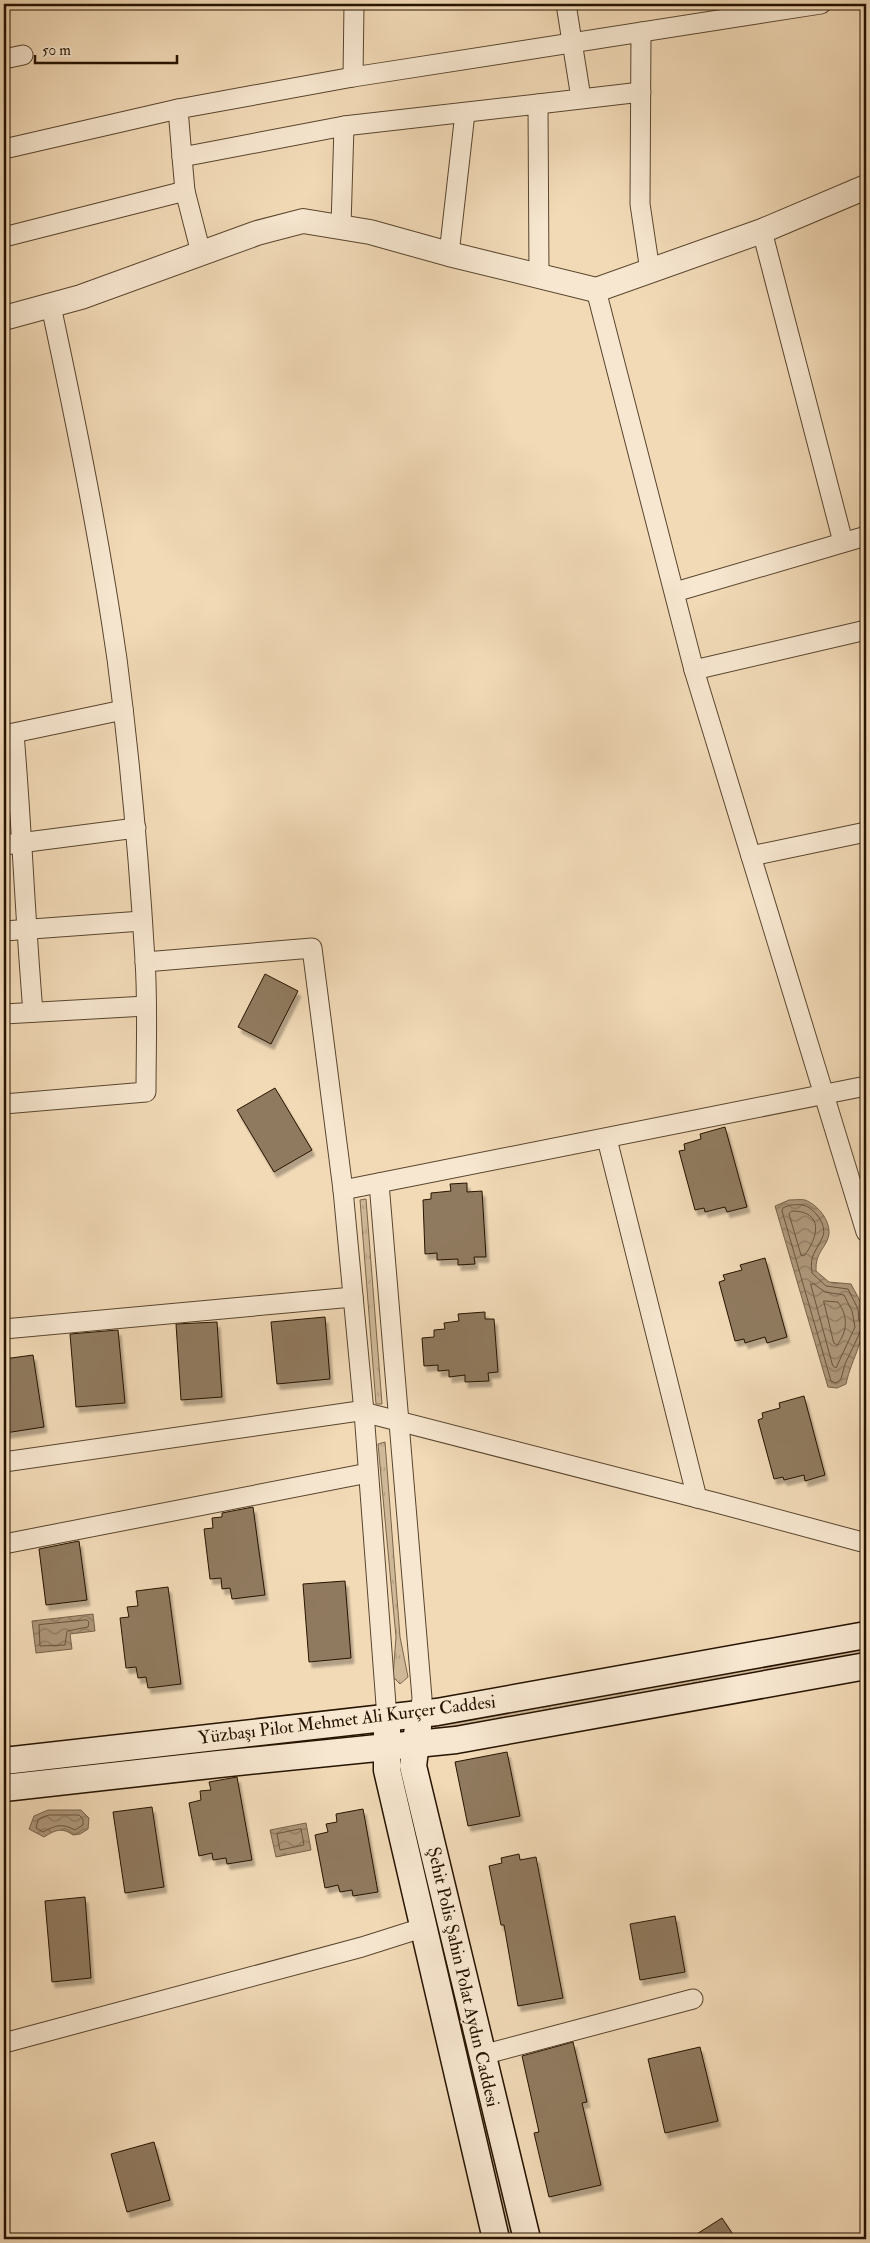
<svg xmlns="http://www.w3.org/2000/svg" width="870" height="2243" font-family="'IM FELL Double Pica',serif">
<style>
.grass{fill:url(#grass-tufts);stroke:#7a664c}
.water{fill:url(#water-waves);stroke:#776249}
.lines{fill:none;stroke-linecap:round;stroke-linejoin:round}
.shore{stroke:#6a543c;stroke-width:1}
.building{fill:#907a5f;stroke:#261300;filter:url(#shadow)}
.minor-casing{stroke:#59452e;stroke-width:21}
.tertiary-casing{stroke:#59452e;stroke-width:26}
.secondary-casing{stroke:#261300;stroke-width:29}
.minor{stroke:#f7e7d0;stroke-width:19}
.tertiary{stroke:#f7e7d0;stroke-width:24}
.secondary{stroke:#f7e7d0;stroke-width:26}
.labels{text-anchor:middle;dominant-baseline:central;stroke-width:4;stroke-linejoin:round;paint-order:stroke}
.street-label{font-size:18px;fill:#261300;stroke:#f7e7d0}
</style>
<defs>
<pattern id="grass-tufts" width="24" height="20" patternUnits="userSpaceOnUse" patternTransform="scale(1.25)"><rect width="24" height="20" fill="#cfb898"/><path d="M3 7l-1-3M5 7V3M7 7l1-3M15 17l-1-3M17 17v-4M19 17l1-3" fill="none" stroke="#b29d81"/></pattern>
<pattern id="water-waves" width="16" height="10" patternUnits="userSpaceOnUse" patternTransform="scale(1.25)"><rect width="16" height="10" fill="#ad9679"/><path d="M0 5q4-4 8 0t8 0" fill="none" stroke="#8d7961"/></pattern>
<filter id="shadow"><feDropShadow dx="3" dy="5.5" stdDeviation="1" flood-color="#0004"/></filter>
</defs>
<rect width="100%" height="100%" fill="#f2dab7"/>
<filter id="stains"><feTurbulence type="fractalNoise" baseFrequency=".004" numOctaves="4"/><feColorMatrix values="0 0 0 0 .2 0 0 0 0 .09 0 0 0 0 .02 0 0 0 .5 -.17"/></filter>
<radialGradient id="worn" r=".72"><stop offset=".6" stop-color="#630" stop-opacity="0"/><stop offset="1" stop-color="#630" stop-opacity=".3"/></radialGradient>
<g class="grass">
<path d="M366 1199 382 1404H376L360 1200Z"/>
<path d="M385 1442 400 1637 408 1677 400 1684 393 1677 396 1637 378 1444Z"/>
<path d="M866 1647V1655L435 1732V1725Z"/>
<path d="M301 1739 292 1743 4 1777V1772Z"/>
<path d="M403 1767 514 2239H509L397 1768Z"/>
</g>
<g class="water">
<path d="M789 1200C794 1200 801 1199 805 1200 818 1205 830 1220 829 1234 827 1248 815 1251 816 1271L829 1282 851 1284C855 1292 861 1301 863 1309 869 1334 851 1359 846 1384L837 1388 828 1387 775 1206Z"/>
<path d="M93 1614 95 1631 70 1634 72 1649 36 1653 32 1621Z"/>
<path d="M48 1810H81L89 1818 88 1829 80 1834 73 1835C62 1827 55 1830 44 1837L29 1829 34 1816Z"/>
<path d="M306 1823 311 1850 276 1857 270 1830Z"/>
</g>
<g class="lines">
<g class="shore">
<path d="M791 1205C794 1205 799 1204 803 1205 814 1208 827 1224 823 1236 817 1251 809 1254 812 1273L826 1286 848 1289 858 1309 859 1321 863 1326 845 1364 841 1379 836 1383 831 1381 782 1211 783 1208Z"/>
<path d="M792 1211C825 1211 818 1238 804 1256L801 1255 789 1214Z"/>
<path d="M811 1284H814L825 1292 844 1295 852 1311 855 1327 836 1368 833 1366Z"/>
<path d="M824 1301 838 1302C848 1316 848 1331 837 1345L834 1343Z"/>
<path d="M87 1620 89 1622 88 1627 67 1631 65 1645 40 1646 39 1625Z"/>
<path d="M49 1815H79L83 1819V1825L75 1830C62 1823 56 1825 43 1832L36 1828 38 1820Z"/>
<path d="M301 1829 304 1845 280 1850 277 1834Z"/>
</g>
</g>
<g class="building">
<path d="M265 974 298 991 271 1044 238 1027Z"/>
<path d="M275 1088 312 1150 274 1172 237 1110Z"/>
<path d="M725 1127 747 1207 727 1212 725 1207 705 1212 704 1208 695 1210 679 1151 685 1150 684 1144 701 1139 700 1134Z"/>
<path d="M467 1183V1192L482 1191 486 1257H474L475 1264 458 1265V1259L437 1260V1253L425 1254 423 1200 431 1199V1193L451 1191 450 1184Z"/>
<path d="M765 1258 787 1337 767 1343 765 1337 745 1343 744 1339 735 1341 719 1282 725 1280 723 1275 742 1270 740 1265Z"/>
<path d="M485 1312V1319H494L498 1372 488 1373 489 1381 465 1382V1375L449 1377V1370L438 1371V1365L424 1366 422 1338 434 1337V1330L445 1329 444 1323 459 1321 458 1314Z"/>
<path d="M325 1317 330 1379 277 1384 271 1322Z"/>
<path d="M217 1322 222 1397 181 1400 176 1324Z"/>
<path d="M118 1330 125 1403 76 1407 70 1334Z"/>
<path d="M33 1355 44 1427 5 1433 4 1359Z"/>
<path d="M804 1396 825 1475 805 1481 804 1475 784 1480 783 1477 774 1479 758 1420 763 1418 762 1413 780 1408 779 1403Z"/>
<path d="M253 1507 265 1595 232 1599 230 1588 222 1589 221 1578 210 1579 204 1529 213 1528 212 1518 222 1517V1513Z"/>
<path d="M79 1541 87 1600 46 1605 39 1549Z"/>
<path d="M345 1581 351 1658 309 1662 303 1584Z"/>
<path d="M168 1587 181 1684 148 1688 146 1677 138 1678 136 1667 126 1668 120 1618 129 1617 127 1607 138 1606 136 1591Z"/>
<path d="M507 1752 520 1816 468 1826 455 1762Z"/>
<path d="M237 1777 252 1860 227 1864 226 1858 213 1860 212 1853 199 1856 189 1803 201 1800 200 1791 211 1790 209 1782Z"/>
<path d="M152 1807 164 1887 125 1893 113 1812Z"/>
<path d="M363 1809 378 1892 353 1896 352 1890 340 1892 338 1885 325 1888 315 1835 328 1832 326 1824 337 1822 336 1814Z"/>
<path d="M519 1854 520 1860 536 1857 563 1998 518 2006 504 1925H501L489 1866 502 1863 501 1858Z"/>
<path d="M85 1897 91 1978 52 1982 45 1901Z"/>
<path d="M675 1916 685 1972 640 1980 630 1924Z"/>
<path d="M573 2042 587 2102 582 2103 601 2185 549 2197 534 2133 539 2132 522 2056Z"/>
<path d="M700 2047 718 2121 665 2133 648 2059Z"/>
<path d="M154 2142 170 2200 127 2212 111 2154Z"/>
<path d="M722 2218 736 2239H689Z"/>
</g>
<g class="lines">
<g class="minor-casing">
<g id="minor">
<path d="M566 4 581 98"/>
<path d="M641 32 640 204 650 271"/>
<path d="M4 59 23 55"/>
<path d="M353 77 354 4"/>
<path d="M538 104 641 92"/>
<path d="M178 109 182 157 344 126 538 104 539 276"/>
<path d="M4 149 178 109 353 77 821 4"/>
<path d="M185 191 201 253"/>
<path d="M341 226 344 126"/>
<path d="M762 231 843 542"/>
<path d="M4 237 185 191 182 157"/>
<path d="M449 254 465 113"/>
<path d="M596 290 694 670 866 1232"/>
<path d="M675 592 866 536"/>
<path d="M694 670 866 630"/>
<path d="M14 734C22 827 25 919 33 1012"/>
<path d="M4 735 123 710"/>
<path d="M4 845 136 828"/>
<path d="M751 856 866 832"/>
<path d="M4 931 142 921"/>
<path d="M145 962 312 948 343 1190 364 1412 387 1718"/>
<path d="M4 1014 146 1006"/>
<path d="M4 1104 146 1092C146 1048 148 1004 145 960 139 859 130 759 117 659 100 540 76 423 51 306"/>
<path d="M607 1139 697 1498"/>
<path d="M379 1183 422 1698 420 1714"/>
<path d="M343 1190 866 1086"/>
<path d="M4 1329 353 1297"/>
<path d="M4 1462 359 1411 717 1503 866 1543"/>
<path d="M4 1544 368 1473"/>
<path d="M4 2043 362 1947 425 1927"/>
<path d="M482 2055 693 1999"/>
</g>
</g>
<g class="tertiary-casing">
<path id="tertiary" d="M4 318 81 297 257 233 303 221 370 232 449 254 596 290 762 231 866 187"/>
</g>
<g class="secondary-casing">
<g id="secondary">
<path d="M418 1727 413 1766 527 2239"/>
<path d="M387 1730V1770L496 2239"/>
<path d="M4 1761 437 1712 866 1635"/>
<path d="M4 1788 219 1764 456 1740 866 1666"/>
</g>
</g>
<use href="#minor" class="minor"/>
<use href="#tertiary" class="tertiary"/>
<use href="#secondary" class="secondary"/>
</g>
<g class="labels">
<g class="street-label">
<text transform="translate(347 1720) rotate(-7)">Yüzbaşı Pilot Mehmet Ali Kurçer Caddesi</text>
<text transform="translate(463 1977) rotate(77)">Şehit Polis Şahin Polat Aydın Caddesi</text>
</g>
</g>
<rect width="870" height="2243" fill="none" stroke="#f2dab7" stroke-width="20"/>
<rect x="5" y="5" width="860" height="2233" fill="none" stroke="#261300" stroke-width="2.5"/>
<rect x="10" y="10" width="850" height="2223" fill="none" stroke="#261300"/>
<path d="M35 55v8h142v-8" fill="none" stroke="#261300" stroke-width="2.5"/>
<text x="42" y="55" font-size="15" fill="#261300" stroke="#f7e7d0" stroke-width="4" paint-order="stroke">50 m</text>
<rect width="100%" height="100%" filter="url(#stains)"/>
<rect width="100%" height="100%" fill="url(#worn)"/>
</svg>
